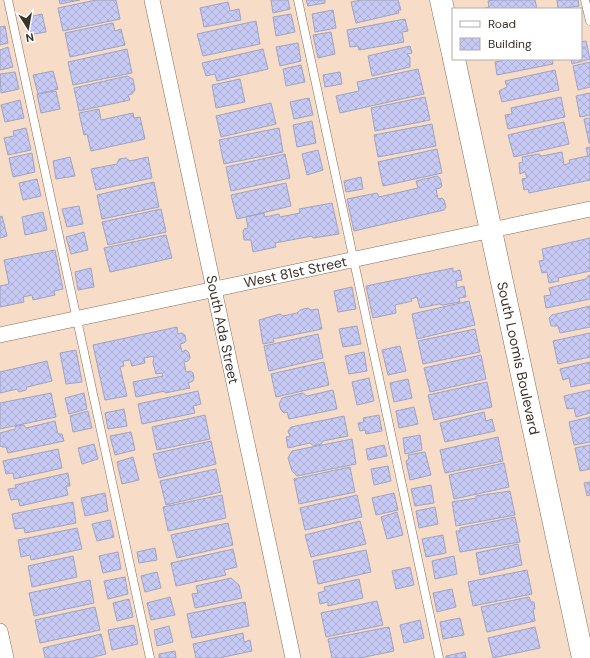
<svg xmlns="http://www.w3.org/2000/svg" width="590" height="658" font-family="'DM Sans',sans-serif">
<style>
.building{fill:url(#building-cross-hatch);stroke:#a0a3bf}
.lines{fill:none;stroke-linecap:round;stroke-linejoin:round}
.lane-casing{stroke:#856d5a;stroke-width:9}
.street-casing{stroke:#856d5a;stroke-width:16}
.secondary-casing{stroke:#856d5a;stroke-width:23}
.lane{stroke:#fff;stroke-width:8}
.street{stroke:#fff;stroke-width:15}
.secondary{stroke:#fff;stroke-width:22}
.labels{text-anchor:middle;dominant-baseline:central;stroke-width:3;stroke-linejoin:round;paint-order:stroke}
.street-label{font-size:14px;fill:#3c3129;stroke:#fff}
</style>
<defs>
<pattern id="building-cross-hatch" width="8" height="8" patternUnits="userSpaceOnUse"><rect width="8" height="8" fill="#c7caf4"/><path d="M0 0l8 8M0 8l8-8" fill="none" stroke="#acaed1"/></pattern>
</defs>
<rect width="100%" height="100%" fill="#f7dcc7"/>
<g class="building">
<path d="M59 0H80L60 4Z"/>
<path d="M96 0H116L120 19 63 31 58 8Z"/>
<path d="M271 0H288L290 9 273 13Z"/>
<path d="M306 0H325V3L308 6Z"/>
<path d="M361 0H398L401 10H398L399 13 356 23 351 2Z"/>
<path d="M494 0H535L537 9H482L489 7 488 1Z"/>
<path d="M557 0H578L579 6 558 9Z"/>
<path d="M228 2 230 11 239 9 241 20 204 27 200 8Z"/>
<path d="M333 10 336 28 315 32 312 14Z"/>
<path d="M42 14 46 32 28 35 24 18Z"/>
<path d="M291 14 295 32 276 36 273 17Z"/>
<path d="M405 19 408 31 402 32 404 42 359 50 358 46 350 47 347 30Z"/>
<path d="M256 21 260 44 203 56 197 34Z"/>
<path d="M113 23 115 31 121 29 125 45 70 57 65 33Z"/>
<path d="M5 26 8 43 0 45V27Z"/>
<path d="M331 32 335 54 318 58 313 35Z"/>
<path d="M586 41 590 59 572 64 571 59H581V42Z"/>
<path d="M298 43 301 61 280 66 276 47Z"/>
<path d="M410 46 412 53 407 54 410 57V67L372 76 368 56Z"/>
<path d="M8 47 13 67 0 70V50Z"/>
<path d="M127 49 132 73 73 85 68 62Z"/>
<path d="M263 49 268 69 217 81 215 74 206 76 202 63Z"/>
<path d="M501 59H552L553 64 497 75 495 62 501 61Z"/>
<path d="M590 62V87L578 90 573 66Z"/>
<path d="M301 65 305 82 286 86 283 69Z"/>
<path d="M418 69 424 94 340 113 336 96 359 91 357 82Z"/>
<path d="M555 70 559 90 502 102 499 91 507 87 505 81Z"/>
<path d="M53 71 58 89 38 94 33 75Z"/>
<path d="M15 72 19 89 1 93 0 74Z"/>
<path d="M340 72 342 84 325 87 323 75Z"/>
<path d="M127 76 133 79 135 90 132 94 128 95 130 100 79 111 74 88Z"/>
<path d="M240 79 245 102 216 108 212 85Z"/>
<path d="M56 91 60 109 41 113 37 94Z"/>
<path d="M590 93V115L580 117 576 96Z"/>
<path d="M425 97 430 120 375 131 371 108Z"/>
<path d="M561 97 565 117 508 129 505 115 512 114 511 108Z"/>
<path d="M309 98 313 115 294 119 290 102Z"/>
<path d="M20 100 24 118 5 122 1 105Z"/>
<path d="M271 103 276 124 221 137 216 116Z"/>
<path d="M99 109 101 120 133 113 134 118 140 117 145 139 91 151 87 134 84 135 79 113Z"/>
<path d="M590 118V143H589L584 119Z"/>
<path d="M312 121 316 143 297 147 293 125Z"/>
<path d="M564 122 569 144 514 157 508 135Z"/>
<path d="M432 124 436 146 378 157 374 135Z"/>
<path d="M26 128 31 150 8 155 4 138 14 136 13 131Z"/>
<path d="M279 128 283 152 224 164 219 140Z"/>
<path d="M590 147V180L529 193 528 189 524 190 522 179 527 178 525 172 520 174 519 163 523 162 522 157 538 154 542 156 562 152 564 165 570 163 569 160 588 156 586 148Z"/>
<path d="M437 149 442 173 383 186 378 162Z"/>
<path d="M318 150 323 170 307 175 302 154Z"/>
<path d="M32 153 35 172 13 177 9 158Z"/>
<path d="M285 154 290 178 231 191 226 167Z"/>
<path d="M70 157 75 176 56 179 53 161Z"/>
<path d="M148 157 152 178 96 190 91 169 117 164 119 159 126 158 130 161Z"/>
<path d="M437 176 440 178 442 186 440 188 436 189 438 199 442 198 444 200 446 207 444 210 354 231 347 199 377 193 379 197 418 188 416 181Z"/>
<path d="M361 177 363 189 346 192 344 181Z"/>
<path d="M37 179 41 196 23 200 19 183Z"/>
<path d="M154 182 159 207 102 219 97 195Z"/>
<path d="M286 183 291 206 237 219 231 195Z"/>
<path d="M332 203 339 234 313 238 312 236 275 243 276 247 253 252 251 240H244L243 232 244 229 248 228 246 217 264 213 265 217 279 214 280 217 300 213 299 209Z"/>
<path d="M79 206 83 224 67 227 62 209Z"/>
<path d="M161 209 166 232 108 245 102 222Z"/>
<path d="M43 212 47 230 25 235 22 217Z"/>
<path d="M2 216 7 236 0 238V217Z"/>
<path d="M84 232 88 250 71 254 66 237Z"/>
<path d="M166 235 172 258 110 272 104 248Z"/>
<path d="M590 238V271L558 278 559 281 549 283 547 272 542 273 539 261 544 260 542 249Z"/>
<path d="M55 250 63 289 54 291 55 295 33 300 32 295 23 297 24 302 0 307V286L9 284 4 260Z"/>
<path d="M91 268 94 287 78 290 75 272Z"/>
<path d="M453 268V272L460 270 462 280 456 281 457 288 464 286 466 297 459 298 460 302 443 305 439 304 420 308 417 297 411 299 412 301 395 305 396 313 373 318 366 286Z"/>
<path d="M590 275V299L546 308 544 296 551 295 549 288 586 279 588 276Z"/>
<path d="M352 287 356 309 338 312 334 291Z"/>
<path d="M469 301 475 325 417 339 412 314Z"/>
<path d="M590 306V327L560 333 558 326H551L549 318 552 315Z"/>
<path d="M308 308 311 310 318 309 322 329 273 339 274 342 263 344 259 320 280 314 283 316 297 313 300 310Z"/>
<path d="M357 326 361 344 343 347 339 329Z"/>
<path d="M177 327 178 334 182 333 185 335 186 341 184 343 180 344 182 352 186 350 189 353 190 358 188 361 184 362 186 372 190 371 193 373 194 378 193 381 188 383 190 388 165 393V391L136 397 133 382 163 376 162 373 156 374 153 363 154 356 144 358 145 363 132 366 130 360 123 361 124 366 120 367 127 396 105 400 93 345Z"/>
<path d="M475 329 480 352 423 364 418 341Z"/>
<path d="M590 333V357L558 364 553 341Z"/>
<path d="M318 334 323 358 269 371 264 346Z"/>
<path d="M400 346 406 371 388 375 382 350Z"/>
<path d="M76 350 82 382 66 384 60 353Z"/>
<path d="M364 352 367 371 349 374 345 356Z"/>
<path d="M481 355 486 379 430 392 424 368Z"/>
<path d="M47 361 52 381 27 387 26 390 19 392 17 389 0 393V372Z"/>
<path d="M324 362 329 385 276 397 271 374Z"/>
<path d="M590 362V383L571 387 569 378 563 380 560 369Z"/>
<path d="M369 378 374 401 357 405 352 382Z"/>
<path d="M408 379 412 398 394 402 390 383Z"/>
<path d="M487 382 492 407 434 420 428 395Z"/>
<path d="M333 390 337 409 289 419 287 412 284 413 281 410 279 404 282 398 303 393 307 396Z"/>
<path d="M590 390V413L576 417 574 408 567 409 564 396Z"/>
<path d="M198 391 201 404 193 406 195 413 142 424 138 404Z"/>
<path d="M51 393 56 417 0 429V403Z"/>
<path d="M84 393 87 409 69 414 65 398Z"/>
<path d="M414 407 418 424 399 428 396 411Z"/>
<path d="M124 409 127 426 108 429 105 413Z"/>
<path d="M88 411 92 428 73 432 70 416Z"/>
<path d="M484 412 486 421 492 419 495 431 445 442 440 423Z"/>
<path d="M205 415 210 439 157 450 152 427Z"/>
<path d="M379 415 382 431 366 434 365 430 360 431 358 423 364 422 363 418Z"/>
<path d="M344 416 348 436 323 441 321 444 314 446 310 443 288 448 286 437 290 436 288 431 291 427Z"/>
<path d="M590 417V442L574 445 569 422Z"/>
<path d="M55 421 58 434H62L64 441 8 453 6 447H3L0 446V433L15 429 16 426 24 425 26 428Z"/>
<path d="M131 432 135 450 115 455 110 436Z"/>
<path d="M420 435 422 450 405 454 403 438Z"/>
<path d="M498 437 503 461 445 473 440 450Z"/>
<path d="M352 439 356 464 297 476 292 471 288 458 292 451Z"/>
<path d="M211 441 216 464 159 478 153 454Z"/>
<path d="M94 444 98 459 82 464 78 448Z"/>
<path d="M384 445 387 456 368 460 366 449Z"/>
<path d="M590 445V469L580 471 575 448Z"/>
<path d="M58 449 62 468 14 479 13 473 6 474 3 461Z"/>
<path d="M425 452 431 475 410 480 406 461 409 459 408 455Z"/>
<path d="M133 457 139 480 122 484 117 462Z"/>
<path d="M504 463 509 487 454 499 449 475Z"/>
<path d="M388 466 391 481 374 485 371 469Z"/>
<path d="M350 467 355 492 299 504 294 479Z"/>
<path d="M216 469 221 492 166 505 160 481Z"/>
<path d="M68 473 70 486H66L68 495 20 506 18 499 11 500 8 489 16 488 15 485Z"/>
<path d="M590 482V495L587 496 584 483Z"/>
<path d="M431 485 434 503 415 506 411 489Z"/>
<path d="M510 491 515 515 456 526 452 502 476 498V496Z"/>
<path d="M105 493 108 511 85 516 81 498Z"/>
<path d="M394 493 398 510 376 515 372 498Z"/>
<path d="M222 495 226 518 168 531 163 507Z"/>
<path d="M357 495 362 517 305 530 300 508Z"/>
<path d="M73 502 76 523 25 533 24 528 15 529 12 514Z"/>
<path d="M435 507 438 524 419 528 416 511Z"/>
<path d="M397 512 403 535 387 539 381 517Z"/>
<path d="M515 517 520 542 460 552 456 531H460V528Z"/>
<path d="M110 520 114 537 97 541 92 524Z"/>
<path d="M360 521 366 544 311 557 305 535Z"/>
<path d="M228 523 233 545 177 558 171 535Z"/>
<path d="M77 528 82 549 31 560 30 555 21 557 18 540Z"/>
<path d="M443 535 446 553 426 557 422 539Z"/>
<path d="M518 544 522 565 480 575 476 553Z"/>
<path d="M155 548 157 560 139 563 137 552Z"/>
<path d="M233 549 237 567 224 570 226 575 176 586 171 563Z"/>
<path d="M366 550 371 572 318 584 313 561Z"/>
<path d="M118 552 121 569 103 573 99 556Z"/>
<path d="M73 556 77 577 32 587 28 566Z"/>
<path d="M454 556 457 574 435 579 432 561Z"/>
<path d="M410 567 414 585 396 589 392 571Z"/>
<path d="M527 570 532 594 473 606 468 582Z"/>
<path d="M157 572 161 588 145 592 141 576Z"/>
<path d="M125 577 128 594 108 599 104 581Z"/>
<path d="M231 578 239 585 242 598 195 608 192 594 198 593 196 586Z"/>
<path d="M359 579 363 598 328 606V602L320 604 318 593 325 591 324 587Z"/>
<path d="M90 580 94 603 34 616 29 593Z"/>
<path d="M452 589 456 607 437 612 433 593Z"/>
<path d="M170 597 175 615 151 620 147 603Z"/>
<path d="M529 597 531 602H534L535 609H533L535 621 487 632 481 607Z"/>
<path d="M129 599 133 617 117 621 113 603Z"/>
<path d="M377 601 383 625 326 637 321 613Z"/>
<path d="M245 602 249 626 192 638 187 614Z"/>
<path d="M95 607 100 630 40 643 35 620Z"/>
<path d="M460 618 464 635 443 639 440 622Z"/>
<path d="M420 620 424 638 404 643 400 625Z"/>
<path d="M134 625 138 644 112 650 108 630Z"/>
<path d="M169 626 173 642 157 646 154 630Z"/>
<path d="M389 627 394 651 360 658H332L328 639Z"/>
<path d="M535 627 540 648 493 658 488 638Z"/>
<path d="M243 633 244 642 250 640 252 651 219 658H196L193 644Z"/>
<path d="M101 634 106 654 90 658H45L43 648Z"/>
<path d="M175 651 176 658H159V654Z"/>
<path d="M465 652 466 658H446V656Z"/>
</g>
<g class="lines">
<g class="lane-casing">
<g id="lane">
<path d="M8 0 150 658"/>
<path d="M298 0 439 658"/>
<path d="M585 0 590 21"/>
</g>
</g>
<g class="street-casing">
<g id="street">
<path id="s1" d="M152 0 293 658"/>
<path id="s2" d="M0 335 590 209"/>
<path d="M0 631 6 658"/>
</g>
</g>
<g class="secondary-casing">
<g id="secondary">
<path d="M441 0 453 54"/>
<path id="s3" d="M454 59 583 658"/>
</g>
</g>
<use href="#lane" class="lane"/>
<use href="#street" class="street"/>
<use href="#secondary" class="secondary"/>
</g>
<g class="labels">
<g class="street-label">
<text stroke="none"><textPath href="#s2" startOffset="302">West 81st Street</textPath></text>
<text stroke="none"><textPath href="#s1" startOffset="337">South Ada Street</textPath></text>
<text stroke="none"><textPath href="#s3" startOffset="306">South Loomis Boulevard</textPath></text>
</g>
</g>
<rect x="452" y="8" width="130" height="52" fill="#ffffff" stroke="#b1ada9"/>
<rect x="460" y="21" width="20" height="6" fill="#ffffff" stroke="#b1ada9"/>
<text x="488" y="28" font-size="12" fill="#3c3129">Road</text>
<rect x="460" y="38" width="20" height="12" fill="url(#building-cross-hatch)" stroke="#b1ada9"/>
<text x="488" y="48" font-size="12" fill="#3c3129">Building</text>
<g transform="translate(28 28) rotate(169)" stroke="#ffffff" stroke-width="3" paint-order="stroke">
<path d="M0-3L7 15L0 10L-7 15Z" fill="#3c3129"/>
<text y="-6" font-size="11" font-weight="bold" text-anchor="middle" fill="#3c3129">N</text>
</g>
</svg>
